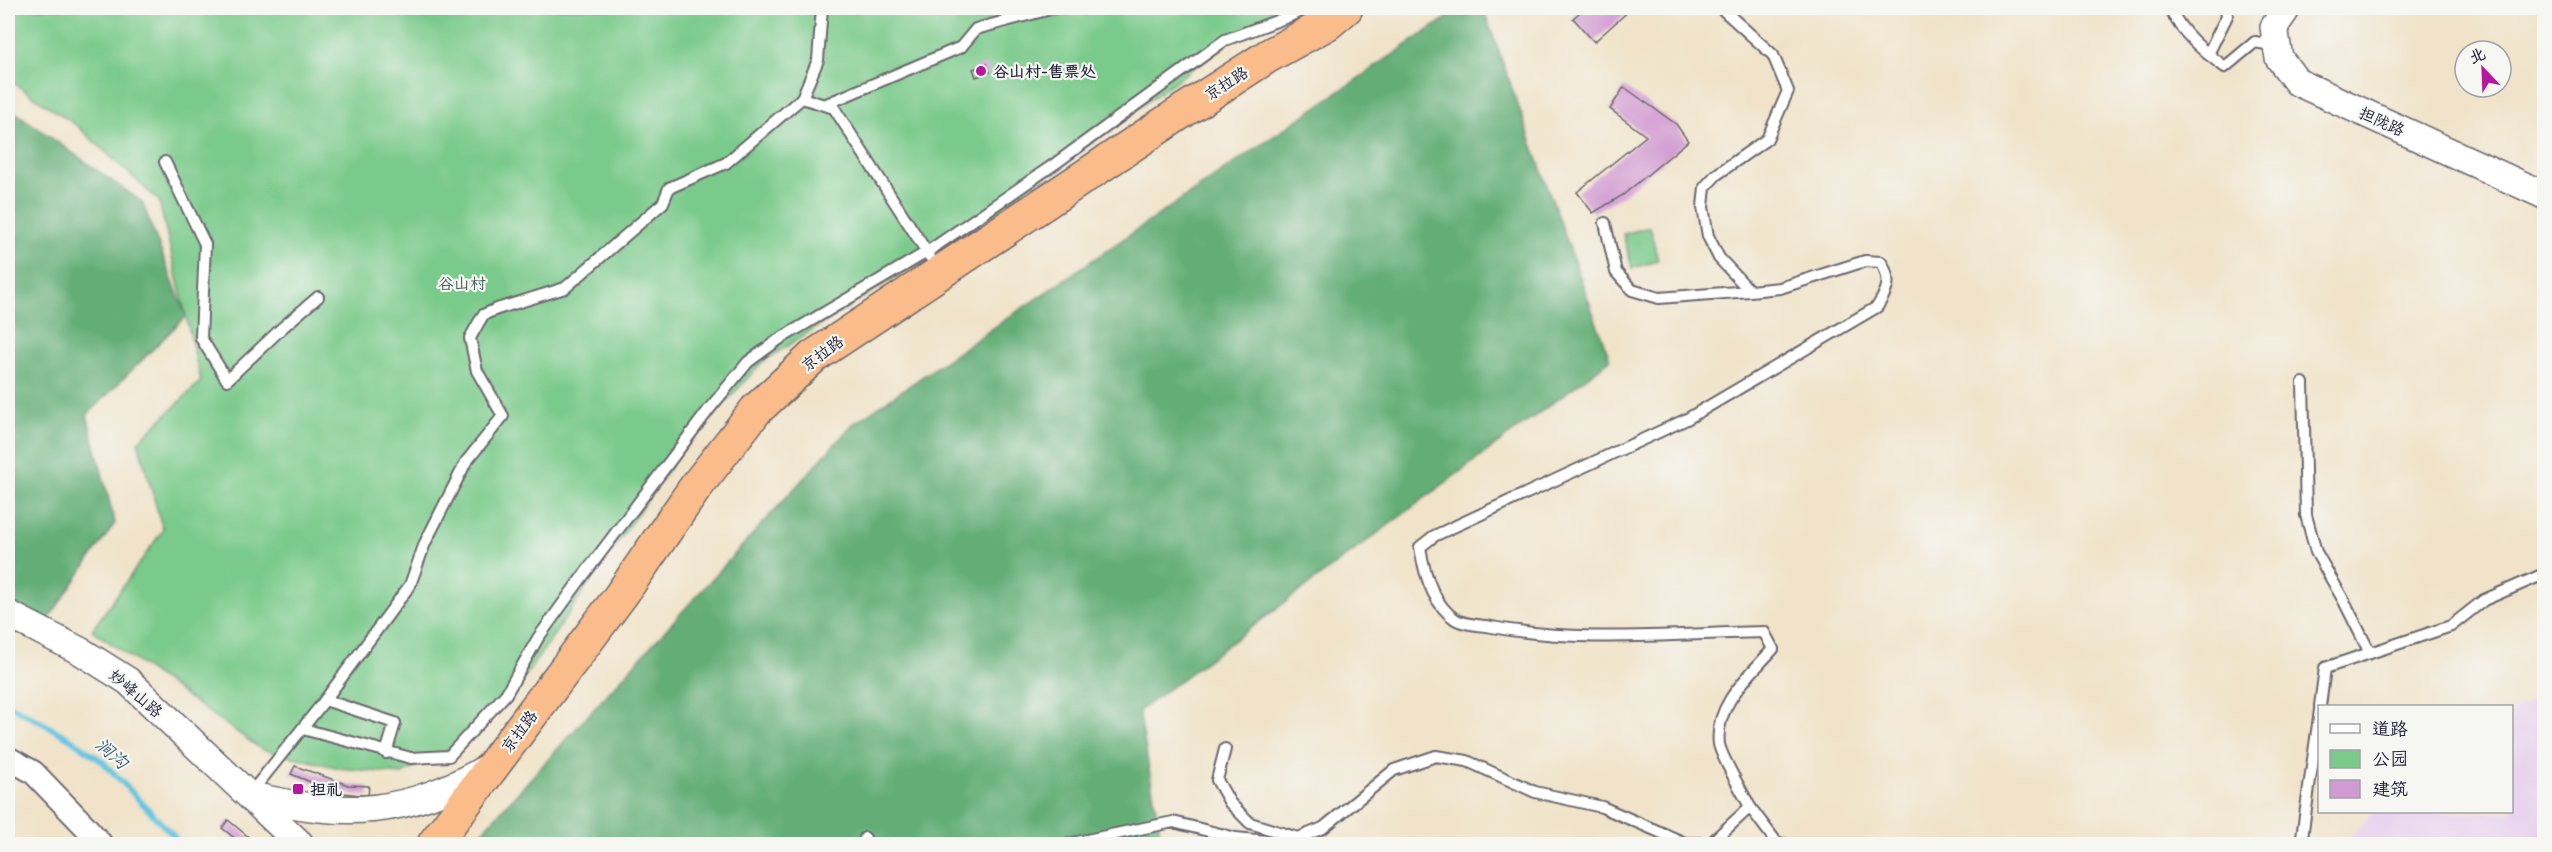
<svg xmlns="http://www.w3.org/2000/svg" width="2552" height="852" font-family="Delius,'LXGW WenKai TC',sans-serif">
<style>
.built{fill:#e8d2ee}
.green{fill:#7aca8b;stroke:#4e7663;stroke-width:1.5}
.forest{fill:#63ae77;stroke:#426859;stroke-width:1.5}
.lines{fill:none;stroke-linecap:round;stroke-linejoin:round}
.stream{stroke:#62c4e0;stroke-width:6}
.building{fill:#d29ad2}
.service-casing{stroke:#6a666d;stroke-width:14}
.minor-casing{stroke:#6a666d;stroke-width:26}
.tertiary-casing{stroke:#6a666d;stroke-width:30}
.trunk-casing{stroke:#6a666d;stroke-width:36}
.service{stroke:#fff;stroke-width:10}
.minor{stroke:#fff;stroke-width:22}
.tertiary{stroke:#fff;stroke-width:27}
.trunk{stroke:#f9bc8a;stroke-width:33}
.poi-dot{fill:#b5179e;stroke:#f6f6f2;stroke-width:2}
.labels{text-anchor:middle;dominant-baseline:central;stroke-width:4.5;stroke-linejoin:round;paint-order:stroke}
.poi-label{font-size:16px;font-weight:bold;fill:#22223b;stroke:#f6f6f2;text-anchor:start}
.street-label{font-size:16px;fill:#22223b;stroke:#f6f6f2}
.park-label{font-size:16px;fill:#415d57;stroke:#f6f6f2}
.water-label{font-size:18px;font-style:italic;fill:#385b75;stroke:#f6f6f2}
</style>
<rect width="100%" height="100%" fill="#f6f6f2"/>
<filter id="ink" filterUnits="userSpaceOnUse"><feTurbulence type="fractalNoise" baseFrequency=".0167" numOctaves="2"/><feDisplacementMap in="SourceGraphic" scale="12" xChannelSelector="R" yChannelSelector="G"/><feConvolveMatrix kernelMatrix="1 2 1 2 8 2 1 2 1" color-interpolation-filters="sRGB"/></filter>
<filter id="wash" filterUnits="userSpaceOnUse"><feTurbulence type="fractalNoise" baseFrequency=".008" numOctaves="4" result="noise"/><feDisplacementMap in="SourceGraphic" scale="24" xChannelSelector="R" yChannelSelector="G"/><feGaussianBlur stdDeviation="1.35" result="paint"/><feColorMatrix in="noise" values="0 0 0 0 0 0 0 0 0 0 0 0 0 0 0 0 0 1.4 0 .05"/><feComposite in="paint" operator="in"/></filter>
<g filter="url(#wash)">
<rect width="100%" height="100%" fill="#f0e3c9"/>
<path class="built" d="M2544 695V844H2344L2373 812H2512V711Z"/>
<g class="green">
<path d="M8 8H1281L1227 43 992 216 762 362 678 455 506 704 469 739 402 774 339 768 261 749 92 630 163 530 138 442 201 381 159 201 76 125 8 79Z"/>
<path d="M1650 227 1658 261 1632 268 1623 234Z"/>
</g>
<g class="forest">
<path d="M1461 8H1483L1610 360 1139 711 1162 844H471L853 424Z"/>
<path d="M8 107 142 202 186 316 87 415 115 523 47 621 8 601Z"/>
</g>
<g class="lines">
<path class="stream" d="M8 704 71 739 103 762 181 844"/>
</g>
<g id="blocks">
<g class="building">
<path d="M1585 8H1632L1594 42 1573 18Z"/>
<path d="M987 64 990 72 976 77 973 69Z"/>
<path d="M1624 87 1676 124 1688 141 1623 195 1593 213 1577 192 1646 136 1610 109Z"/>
<path d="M295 766 348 785 369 786 368 796 335 792 291 774Z"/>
<path d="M228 820 257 844H242L222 828Z"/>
</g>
</g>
</g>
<g filter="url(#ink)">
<use href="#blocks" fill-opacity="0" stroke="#6a666d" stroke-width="1.5"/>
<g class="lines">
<g class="service-casing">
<g id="service">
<path d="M2170 8C2181 33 2203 51 2225 67L2255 42 2276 46"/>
<path d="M2208 54 2227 16 2226 8"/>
<path d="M802 98 818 60 822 8"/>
<path d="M824 105 961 47 976 29 1054 8"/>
<path d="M165 162 205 244 201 338 227 380 283 327 318 297"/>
<path d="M1605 223 1616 272 1632 290 1659 298 1750 291"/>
<path d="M2303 383 2306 515 2316 552 2344 601 2370 653"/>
<path d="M2320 706 2325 668 2451 626 2484 600 2544 574"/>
<path d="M303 729 411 758 449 756 506 694 538 638 580 580 710 408 748 362 778 340 927 252 1056 163 1225 40 1290 16 1306 8"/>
<path d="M1225 749 1217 780 1230 803 1250 823 1298 838"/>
<path d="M386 753 395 723 325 700 410 585 425 543 466 462 503 416 477 371 470 338 483 315 497 309 565 288 663 203 669 188 726 163 802 98 834 108 930 257"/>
<path d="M249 795 325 700"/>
<path d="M1750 807 1777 843 1785 844"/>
<path d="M865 838V844"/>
<path d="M1068 844 1173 822 1236 838 1286 843 1323 828 1394 770 1436 756 1467 761 1535 792 1602 807 1685 843H1711L1750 807C1743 793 1721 757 1719 744 1714 705 1750 675 1773 649L1764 632C1671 634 1578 644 1486 626 1477 625 1462 624 1455 619 1433 604 1424 573 1420 547L1434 536 1687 419 1877 307C1888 290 1892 280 1881 262L1865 261 1780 288 1750 291 1719 258 1708 236 1703 207 1705 187 1716 175 1767 139 1788 91 1773 55 1721 8"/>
<path d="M2301 844 2320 710"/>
</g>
</g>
<g class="minor-casing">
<path id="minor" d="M8 758 33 772 86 827 101 844"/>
</g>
<g class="tertiary-casing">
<g id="tertiary">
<path d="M2287 8 2274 27 2279 58 2297 82 2544 195"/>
<path d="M8 614 82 652 128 681 300 844"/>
<path d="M252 796C348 818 403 817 491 766"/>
</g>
</g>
<g class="trunk-casing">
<path id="trunk" d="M434 844 621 595 695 488 756 410 813 357 1180 113 1268 56 1328 23 1346 8"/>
</g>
<use href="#service" class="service"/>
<use href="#minor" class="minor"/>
<use href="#tertiary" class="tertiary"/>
<use href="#trunk" class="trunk"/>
</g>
</g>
<g class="poi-dot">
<circle cx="981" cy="71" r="6"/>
<rect x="292" y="783" width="12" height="12" rx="3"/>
</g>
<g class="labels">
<g class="poi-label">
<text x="993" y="71">谷山村-售票处</text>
<text x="310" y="789">担礼</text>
</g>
<g class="street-label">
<text transform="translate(1226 83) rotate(-33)">京拉路</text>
<text transform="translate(2382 121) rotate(24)">担陇路</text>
<text transform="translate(822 353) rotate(-37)">京拉路</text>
<text transform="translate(136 693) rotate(40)">妙峰山路</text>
<text transform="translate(519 731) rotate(-53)">京拉路</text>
</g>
<g class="park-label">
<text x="462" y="283">谷山村</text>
</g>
<g class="water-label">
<text transform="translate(112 753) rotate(41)">涧沟</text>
</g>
</g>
<rect width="2552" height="852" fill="none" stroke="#f6f6f2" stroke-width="30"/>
<rect x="2318" y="705" width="195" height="108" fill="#f6f6f2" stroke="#a1a1a9" stroke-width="1.5"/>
<rect x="2330" y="724" width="30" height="9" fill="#ffffff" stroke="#a1a1a9" stroke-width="1.5"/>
<text x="2372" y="735" font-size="18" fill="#22223b">道路</text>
<rect x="2330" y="750" width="30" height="18" fill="#7aca8b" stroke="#a1a1a9" stroke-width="1.5"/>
<text x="2372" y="765" font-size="18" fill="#22223b">公园</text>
<rect x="2330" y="780" width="30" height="18" fill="#d29ad2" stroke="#a1a1a9" stroke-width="1.5"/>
<text x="2372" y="795" font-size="18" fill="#22223b">建筑</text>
<g transform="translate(2483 69) rotate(337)"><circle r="28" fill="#f6f6f2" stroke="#a1a1a9" stroke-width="1.5"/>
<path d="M0-4.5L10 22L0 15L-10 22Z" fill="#b5179e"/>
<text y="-9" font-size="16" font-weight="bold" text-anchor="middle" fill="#22223b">北</text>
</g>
</svg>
